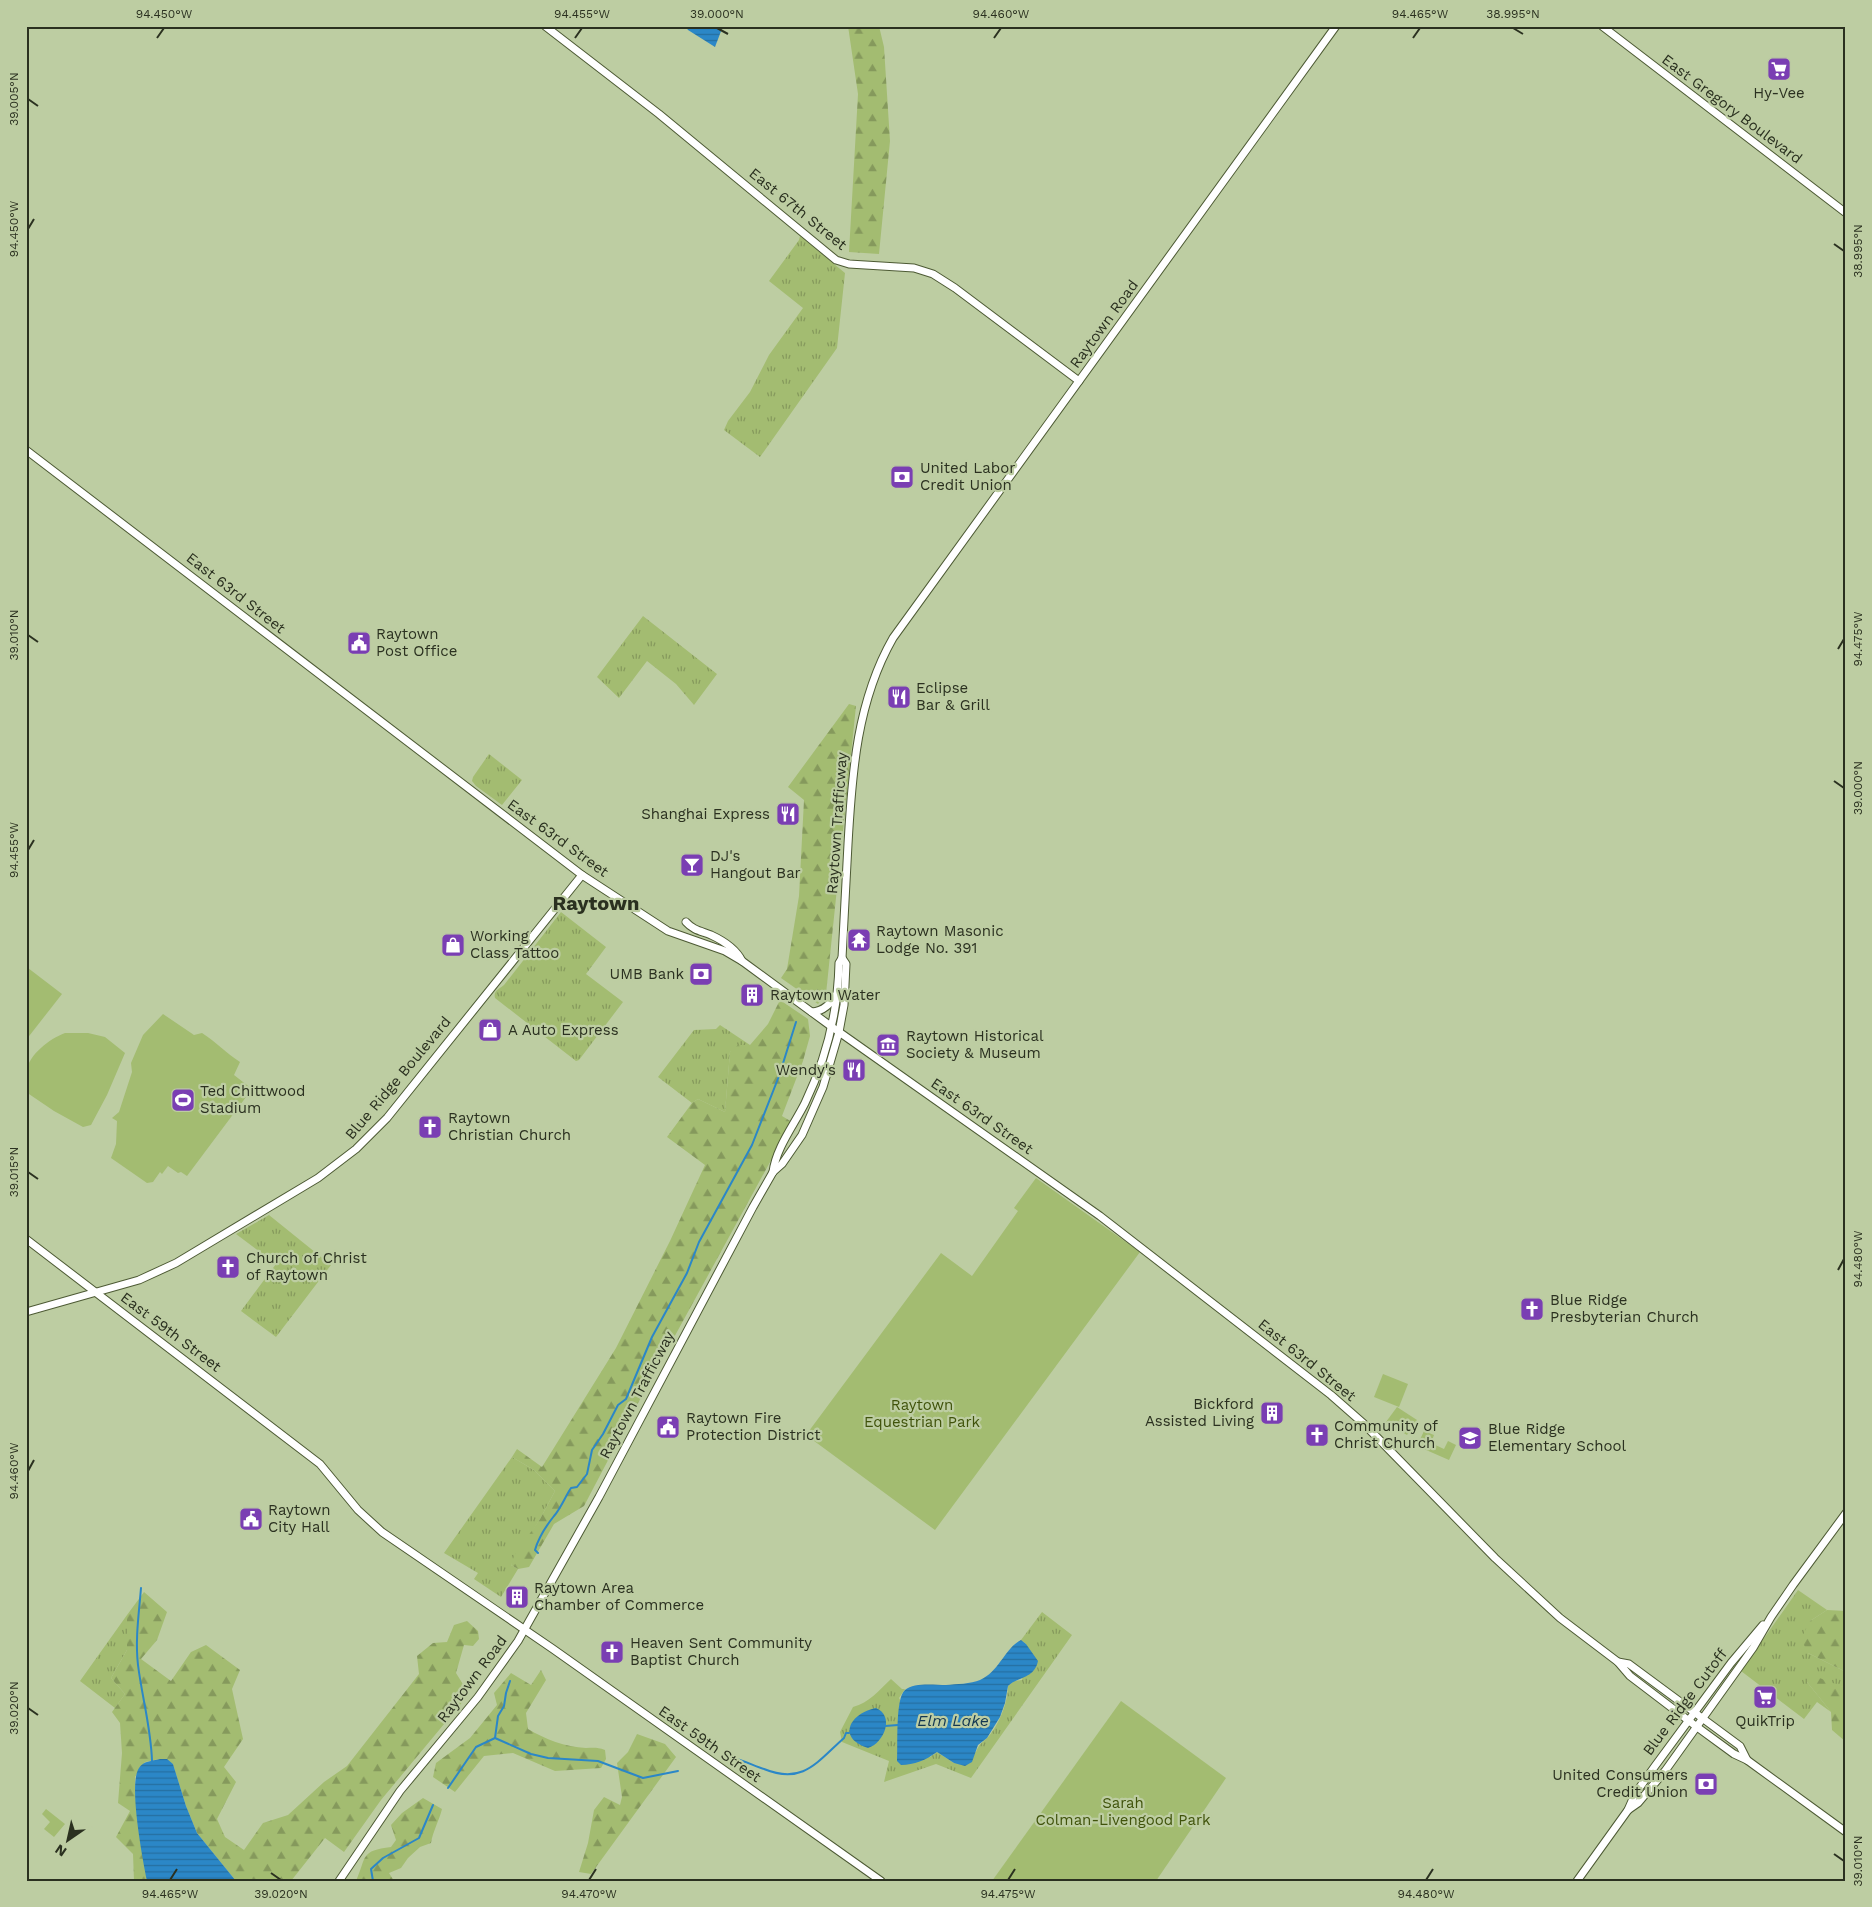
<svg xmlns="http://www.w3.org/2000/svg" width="1872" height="1907" font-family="'Work Sans',sans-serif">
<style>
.grass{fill:url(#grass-tufts)}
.forest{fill:url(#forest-firs)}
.park{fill:#a3bc71}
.water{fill:url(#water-rules)}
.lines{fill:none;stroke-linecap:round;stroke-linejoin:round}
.stream{stroke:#2b87c7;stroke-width:2}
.secondary-casing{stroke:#4d5a34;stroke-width:9}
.secondary{stroke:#fff;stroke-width:7}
.ticks{fill:none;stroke:#2b3120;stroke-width:2}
.labels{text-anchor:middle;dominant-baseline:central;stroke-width:4.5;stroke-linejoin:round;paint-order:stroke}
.poi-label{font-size:15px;fill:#2b3120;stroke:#bdcda2;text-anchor:start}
.street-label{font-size:15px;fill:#2b3120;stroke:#bdcda2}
.park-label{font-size:15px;fill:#40530b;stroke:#bdcda2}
.water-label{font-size:16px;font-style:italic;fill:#123752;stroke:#bdcda2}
.district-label{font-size:20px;font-weight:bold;fill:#2b3120;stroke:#bdcda2}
.neatline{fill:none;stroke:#2b3120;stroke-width:2}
.ticks-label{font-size:12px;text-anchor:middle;fill:#2b3120}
</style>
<defs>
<pattern id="grass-tufts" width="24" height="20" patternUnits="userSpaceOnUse" patternTransform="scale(1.25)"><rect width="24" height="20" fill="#a3bc71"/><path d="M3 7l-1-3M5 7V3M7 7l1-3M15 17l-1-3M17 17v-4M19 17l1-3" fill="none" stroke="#85995c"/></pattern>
<pattern id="forest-firs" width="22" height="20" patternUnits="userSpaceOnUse" patternTransform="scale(1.25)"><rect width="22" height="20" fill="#a3bc71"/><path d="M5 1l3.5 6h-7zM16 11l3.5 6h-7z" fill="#85995c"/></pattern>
<pattern id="water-rules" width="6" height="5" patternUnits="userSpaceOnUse" patternTransform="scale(1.25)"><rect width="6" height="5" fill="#2b87c7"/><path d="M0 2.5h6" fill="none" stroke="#256fa1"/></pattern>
</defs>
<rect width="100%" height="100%" fill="#bdcda2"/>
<g class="grass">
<path d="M800 236 845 273 837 348 760 457 724 430 728 421 750 392 769 355 803 308 769 281 799 240Z"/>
<path d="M643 616 717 674 694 705 676 684 647 661 619 698 597 677Z"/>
<path d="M489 754 522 780 502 805 476 786 472 781 473 777Z"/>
<path d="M561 912 606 947 586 974 623 1002 579 1060 576 1061 495 998C493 991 499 989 504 985Z"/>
<path d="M720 1025 750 1045 730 1052 725 1112 698 1099 692 1103 658 1077 694 1030 716 1029Z"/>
<path d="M269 1215 331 1265 276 1337 241 1311 276 1264 236 1234Z"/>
<path d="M512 1457 534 1470 555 1491 540 1519 511 1565 518 1569 501 1597 474 1579 478 1573 444 1553Z"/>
<path d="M1798 1590 1827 1610 1810 1621 1808 1653 1846 1672V1688L1832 1684 1807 1682 1831 1712 1817 1702 1804 1719 1741 1671Z"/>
<path d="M1042 1612 1072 1635 971 1778 936 1764 884 1782 889 1761 842 1742 840 1732 853 1707C869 1703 879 1690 891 1679L902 1689H905L899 1698 930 1757 937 1752 954 1763 976 1752C979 1744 982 1743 988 1737 999 1725 1008 1702 1008 1686L1014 1681 1022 1680 1026 1644 1021 1640Z"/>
<path d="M127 1615V1650L111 1678 125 1694 115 1708 80 1681Z"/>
</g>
<g class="forest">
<path d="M848 26H879L884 47 890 141 879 254 849 252 858 94Z"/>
<path d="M849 704 856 706 826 994 818 1004 781 978 787 969 799 896 804 800 788 787Z"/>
<path d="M780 1000 808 1019 810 1036 803 1061 782 1116 792 1122 637 1405 584 1506 554 1524 529 1567 518 1569 511 1565 514 1556 540 1519 555 1491 534 1470 512 1457 517 1449 542 1467 616 1348 670 1241 705 1165 667 1137 692 1103 698 1099 725 1112 730 1052 738 1045H750L768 1024Z"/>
<path d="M144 1592 167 1612 157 1640 141 1659 171 1681 191 1652 206 1645 240 1670 232 1689 243 1739 224 1767 236 1782 217 1819 225 1837 244 1850 263 1823 288 1815 324 1782 347 1766 419 1674 417 1656 433 1643 447 1642 454 1625 467 1621 478 1631 479 1639 473 1646 464 1645 456 1673 469 1694 381 1800 344 1852 325 1838 291 1881H236L197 1833 186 1806 173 1764 160 1759 145 1762 135 1777V1790L147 1881H134L133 1854 116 1837 130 1811 118 1803 122 1753 120 1723 112 1712 125 1694 111 1678 127 1650V1615Z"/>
<path d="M1827 1610 1846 1611V1672L1808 1653 1801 1639 1810 1621Z"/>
<path d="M541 1670 546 1680 526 1713 528 1729C545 1739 565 1747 586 1748 593 1748 597 1747 605 1750L606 1759 601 1768 555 1771 513 1753 484 1756 455 1792 433 1777 436 1763 470 1738 497 1705 494 1693 511 1673 531 1685Z"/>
<path d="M1809 1674 1846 1688V1742L1832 1730 1831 1712 1807 1682Z"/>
<path d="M637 1734 665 1744 676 1757 591 1874 579 1872 588 1843 594 1810 604 1797 620 1805 622 1797 617 1763 628 1752Z"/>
<path d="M423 1798 442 1809C439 1821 433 1831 431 1843L420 1847 408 1858 401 1868 389 1873 394 1881H356C367 1856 360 1851 391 1847L396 1840 391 1825 402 1813Z"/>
</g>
<g class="park">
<path d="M28 968 62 994 26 1040V971Z"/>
<path d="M163 1014 194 1035 202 1033C216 1042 226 1053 240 1062L234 1075 252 1089 187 1176 181 1172 178 1173 168 1166 162 1174 160 1172 153 1182 147 1183 111 1158 116 1144 117 1121 112 1118 119 1112 132 1072 131 1063 143 1035Z"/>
<path d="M65 1033H88L105 1037 125 1053 107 1095 91 1125 83 1127 54 1111 26 1092C26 1085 25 1078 26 1071 30 1054 49 1039 65 1033Z"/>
<path d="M1036 1178 1140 1252 935 1530 806 1435 941 1253 972 1276 1018 1211 1014 1208Z"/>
<path d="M1383 1374 1408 1384 1399 1407 1374 1397Z"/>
<path d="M1397 1407 1417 1420 1407 1435 1386 1422Z"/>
<path d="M1424 1431 1434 1435 1431 1443 1444 1449 1448 1441 1456 1445 1449 1460 1417 1446Z"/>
<path d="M1121 1701 1226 1778 1156 1881H992Z"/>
<path d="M46 1809 65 1824 54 1837 44 1829 50 1822 42 1814Z"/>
</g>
<g class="water">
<path d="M685 26H723L715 47 688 30Z"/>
<path d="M1021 1640 1026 1644 1038 1661C1034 1679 1019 1676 1008 1686L1005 1703 1000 1717 987 1738 978 1745 972 1762 965 1766 954 1763 937 1752C926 1760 914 1765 901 1765L897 1761C898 1747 895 1698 905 1690 914 1682 935 1685 946 1685 956 1684 971 1684 980 1680 1000 1671 1004 1649 1021 1640Z"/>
<path d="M876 1708C895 1716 884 1743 868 1748 836 1738 850 1713 876 1708Z"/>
<path d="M160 1759H167L173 1764 186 1806 197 1833 236 1881H147C143 1861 128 1783 139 1768 143 1761 152 1761 160 1759Z"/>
</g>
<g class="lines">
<g class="stream">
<path d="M538 1553 535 1550C539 1536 546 1526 554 1516 561 1508 565 1497 571 1488L577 1487 587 1474 592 1450 603 1434 618 1405 626 1399 652 1337 687 1273 699 1242 752 1145 779 1076 796 1022"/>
<path d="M141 1588C139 1613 135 1639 138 1665 142 1697 151 1728 152 1761"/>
<path d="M885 1726 898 1725"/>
<path d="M495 1738 498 1716 504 1706 506 1693 510 1681"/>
<path d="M728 1757C741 1759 752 1765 764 1769 803 1785 817 1762 844 1738L846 1733H849"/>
<path d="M448 1788 476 1747 495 1738 531 1754 548 1758 598 1761 643 1778 678 1771"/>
<path d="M373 1881 371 1869 383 1858 419 1838 433 1805"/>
</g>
<g class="secondary-casing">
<g id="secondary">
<path d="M545 26 659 114 836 260 849 264 914 268 933 274 955 288 1079 381"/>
<path d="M1602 26 1846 213"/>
<path d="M26 450 582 875 668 931 725 951 742 961 832 1027 1100 1216 1331 1395 1364 1424 1495 1558 1560 1618 1618 1662 1630 1676 1697 1727 1734 1754 1747 1760 1846 1832"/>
<path d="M686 922C693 930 701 931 711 935 724 941 736 949 742 961"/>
<path d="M812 1012C824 1011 830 1004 837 994"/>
<path d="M773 1172C776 1148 794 1125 805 1103 826 1059 838 1012 839 963L842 958C844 920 846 882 848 844 852 772 857 701 893 638L1336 26"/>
<path d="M26 1239 320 1464 358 1510 382 1532 553 1649 881 1881"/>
<path d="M26 1312 139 1280 176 1263 318 1178 356 1149 387 1118 582 875"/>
<path d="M1618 1662 1629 1664 1740 1746 1747 1760"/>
<path d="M1628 1810 1638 1803 1665 1771 1753 1648 1771 1617 1793 1585 1846 1513"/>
<path d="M339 1881 400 1791 478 1697 518 1641 599 1497 753 1207 773 1172 782 1164 802 1135 823 1087 839 1032 844 1005 846 964 842 958"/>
<path d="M1577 1881 1628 1810 1635 1794 1655 1766 1731 1663 1763 1625"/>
</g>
</g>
<use href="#secondary" class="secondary"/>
</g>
<path class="ticks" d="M717 28 728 34M1513 28 1523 34M157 38 164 28M575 38 582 28M994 38 1001 28M1413 38 1420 28M28 99 38 106M28 229 34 219M1834 244 1844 251M28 635 38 642M1838 649 1844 639M1834 781 1844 788M28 850 34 840M28 1172 38 1179M1838 1270 1844 1259M28 1471 34 1460M28 1708 38 1715M1834 1854 1844 1861M271 1873 281 1880M170 1880 177 1869M589 1880 596 1869M1008 1880 1015 1869M1426 1880 1433 1869"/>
<defs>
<g id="supermarket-square" transform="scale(1.25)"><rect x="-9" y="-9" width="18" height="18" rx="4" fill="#7a3eb3" stroke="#bdcda2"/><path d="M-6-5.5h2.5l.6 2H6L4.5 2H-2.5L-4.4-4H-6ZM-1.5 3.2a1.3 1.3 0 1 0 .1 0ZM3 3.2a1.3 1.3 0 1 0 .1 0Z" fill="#fff"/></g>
<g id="bank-square" transform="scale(1.25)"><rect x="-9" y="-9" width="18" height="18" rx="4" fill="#7a3eb3" stroke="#bdcda2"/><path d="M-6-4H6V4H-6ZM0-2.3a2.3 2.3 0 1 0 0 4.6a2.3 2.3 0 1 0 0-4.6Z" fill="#fff"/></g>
<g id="civic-square" transform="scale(1.25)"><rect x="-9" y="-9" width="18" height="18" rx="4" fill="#7a3eb3" stroke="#bdcda2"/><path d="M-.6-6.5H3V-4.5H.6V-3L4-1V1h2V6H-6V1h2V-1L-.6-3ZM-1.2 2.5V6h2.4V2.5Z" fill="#fff"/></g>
<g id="restaurant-square" transform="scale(1.25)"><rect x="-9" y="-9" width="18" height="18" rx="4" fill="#7a3eb3" stroke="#bdcda2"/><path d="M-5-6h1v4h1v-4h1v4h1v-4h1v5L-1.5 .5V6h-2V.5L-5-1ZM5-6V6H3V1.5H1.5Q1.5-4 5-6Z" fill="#fff"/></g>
<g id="bar-square" transform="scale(1.25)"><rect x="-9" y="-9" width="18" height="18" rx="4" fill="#7a3eb3" stroke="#bdcda2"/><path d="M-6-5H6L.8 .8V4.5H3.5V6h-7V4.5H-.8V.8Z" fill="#fff"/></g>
<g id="temple-square" transform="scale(1.25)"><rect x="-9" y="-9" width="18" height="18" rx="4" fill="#7a3eb3" stroke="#bdcda2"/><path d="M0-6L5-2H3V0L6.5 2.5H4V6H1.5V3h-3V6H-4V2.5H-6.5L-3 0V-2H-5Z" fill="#fff"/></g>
<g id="shop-square" transform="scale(1.25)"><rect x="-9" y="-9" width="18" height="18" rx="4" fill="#7a3eb3" stroke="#bdcda2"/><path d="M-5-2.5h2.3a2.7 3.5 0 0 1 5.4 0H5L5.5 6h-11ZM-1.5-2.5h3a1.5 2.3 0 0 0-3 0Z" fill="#fff"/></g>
<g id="building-square" transform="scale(1.25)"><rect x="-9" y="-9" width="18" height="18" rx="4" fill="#7a3eb3" stroke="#bdcda2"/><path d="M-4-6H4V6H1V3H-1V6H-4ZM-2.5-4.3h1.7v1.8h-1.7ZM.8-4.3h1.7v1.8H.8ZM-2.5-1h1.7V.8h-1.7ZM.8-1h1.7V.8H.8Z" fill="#fff"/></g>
<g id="museum-square" transform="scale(1.25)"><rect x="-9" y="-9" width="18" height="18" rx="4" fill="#7a3eb3" stroke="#bdcda2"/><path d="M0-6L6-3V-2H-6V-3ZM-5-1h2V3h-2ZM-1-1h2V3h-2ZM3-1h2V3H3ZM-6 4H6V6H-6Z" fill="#fff"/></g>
<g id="stadium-square" transform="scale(1.25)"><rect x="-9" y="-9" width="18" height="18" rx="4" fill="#7a3eb3" stroke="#bdcda2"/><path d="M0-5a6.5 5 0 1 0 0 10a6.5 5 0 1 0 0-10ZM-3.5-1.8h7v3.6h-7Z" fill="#fff"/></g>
<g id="church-square" transform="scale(1.25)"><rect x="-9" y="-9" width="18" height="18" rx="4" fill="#7a3eb3" stroke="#bdcda2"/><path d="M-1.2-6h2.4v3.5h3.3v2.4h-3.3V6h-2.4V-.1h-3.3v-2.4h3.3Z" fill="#fff"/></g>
<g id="school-square" transform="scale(1.25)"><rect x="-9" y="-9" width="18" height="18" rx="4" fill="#7a3eb3" stroke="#bdcda2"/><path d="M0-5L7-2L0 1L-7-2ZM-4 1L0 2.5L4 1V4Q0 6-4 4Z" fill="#fff"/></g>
</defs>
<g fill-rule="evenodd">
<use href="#supermarket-square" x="1779" y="69"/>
<use href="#bank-square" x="902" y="477"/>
<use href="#civic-square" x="359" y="643"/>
<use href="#restaurant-square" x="899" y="697"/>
<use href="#restaurant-square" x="788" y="814"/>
<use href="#bar-square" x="692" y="865"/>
<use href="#temple-square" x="859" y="940"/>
<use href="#shop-square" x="453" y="945"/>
<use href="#bank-square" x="701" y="974"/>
<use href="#building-square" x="752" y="995"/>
<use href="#shop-square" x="490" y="1030"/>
<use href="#museum-square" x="888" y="1045"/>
<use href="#restaurant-square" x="854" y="1070"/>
<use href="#stadium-square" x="183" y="1100"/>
<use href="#church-square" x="430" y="1127"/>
<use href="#church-square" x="228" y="1267"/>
<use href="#church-square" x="1532" y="1309"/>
<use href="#building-square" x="1272" y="1413"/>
<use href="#civic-square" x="668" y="1427"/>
<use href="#church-square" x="1317" y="1435"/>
<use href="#school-square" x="1470" y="1438"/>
<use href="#civic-square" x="251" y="1519"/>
<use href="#building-square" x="517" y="1597"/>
<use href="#church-square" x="612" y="1652"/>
<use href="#supermarket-square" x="1765" y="1697"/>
<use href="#bank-square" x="1706" y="1784"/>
</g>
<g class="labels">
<g class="poi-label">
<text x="1779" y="93" text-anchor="middle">Hy-Vee</text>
<text x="920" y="468">United Labor<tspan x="920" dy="17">Credit Union</tspan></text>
<text x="376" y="634">Raytown<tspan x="376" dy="17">Post Office</tspan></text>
<text x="916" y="688">Eclipse<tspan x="916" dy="17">Bar &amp; Grill</tspan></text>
<text x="770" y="814" text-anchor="end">Shanghai Express</text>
<text x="710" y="856">DJ's<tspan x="710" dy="17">Hangout Bar</tspan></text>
<text x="876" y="931">Raytown Masonic<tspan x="876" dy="17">Lodge No. 391</tspan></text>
<text x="470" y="936">Working<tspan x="470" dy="17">Class Tattoo</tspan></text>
<text x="684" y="974" text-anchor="end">UMB Bank</text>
<text x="770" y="995">Raytown Water</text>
<text x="508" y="1030">A Auto Express</text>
<text x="906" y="1036">Raytown Historical<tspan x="906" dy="17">Society &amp; Museum</tspan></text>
<text x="836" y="1070" text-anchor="end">Wendy's</text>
<text x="200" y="1091">Ted Chittwood<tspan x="200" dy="17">Stadium</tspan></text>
<text x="448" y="1118">Raytown<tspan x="448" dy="17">Christian Church</tspan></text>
<text x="246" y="1258">Church of Christ<tspan x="246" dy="17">of Raytown</tspan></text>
<text x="1550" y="1300">Blue Ridge<tspan x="1550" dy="17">Presbyterian Church</tspan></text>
<text x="1254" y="1404" text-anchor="end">Bickford<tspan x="1254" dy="17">Assisted Living</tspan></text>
<text x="686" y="1418">Raytown Fire<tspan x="686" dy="17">Protection District</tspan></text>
<text x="1334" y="1426">Community of<tspan x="1334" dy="17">Christ Church</tspan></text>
<text x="1488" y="1429">Blue Ridge<tspan x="1488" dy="17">Elementary School</tspan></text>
<text x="268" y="1510">Raytown<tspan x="268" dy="17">City Hall</tspan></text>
<text x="534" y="1588">Raytown Area<tspan x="534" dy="17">Chamber of Commerce</tspan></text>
<text x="630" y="1643">Heaven Sent Community<tspan x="630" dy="17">Baptist Church</tspan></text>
<text x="1765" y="1721" text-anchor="middle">QuikTrip</text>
<text x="1688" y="1775" text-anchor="end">United Consumers<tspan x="1688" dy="17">Credit Union</tspan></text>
</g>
<g class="street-label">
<text transform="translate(1732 109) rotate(37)">East Gregory Boulevard</text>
<text transform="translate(798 209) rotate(39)">East 67th Street</text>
<text transform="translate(1104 324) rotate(-54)">Raytown Road</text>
<text transform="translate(236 593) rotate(38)">East 63rd Street</text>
<text transform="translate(837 823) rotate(-86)">Raytown Trafficway</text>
<text transform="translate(558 838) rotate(36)">East 63rd Street</text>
<text transform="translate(398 1078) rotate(-50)">Blue Ridge Boulevard</text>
<text transform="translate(982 1116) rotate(35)">East 63rd Street</text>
<text transform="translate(171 1332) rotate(37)">East 59th Street</text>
<text transform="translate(1307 1360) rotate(39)">East 63rd Street</text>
<text transform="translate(637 1395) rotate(-62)">Raytown Trafficway</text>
<text transform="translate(472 1679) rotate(-53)">Raytown Road</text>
<text transform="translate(1685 1702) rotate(-53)">Blue Ridge Cutoff</text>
<text transform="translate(710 1744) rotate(35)">East 59th Street</text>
</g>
<g class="park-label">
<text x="922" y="1405">Raytown<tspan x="922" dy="17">Equestrian Park</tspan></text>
<text x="1123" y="1803">Sarah<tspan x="1123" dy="17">Colman-Livengood Park</tspan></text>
</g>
<g class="water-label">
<text x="953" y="1720">Elm Lake</text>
</g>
<g class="district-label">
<text x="596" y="903">Raytown</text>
</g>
</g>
<rect width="1872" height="1907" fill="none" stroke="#bdcda2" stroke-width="55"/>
<g transform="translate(68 1840) rotate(214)" stroke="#bdcda2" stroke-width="4" paint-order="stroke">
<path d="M0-4L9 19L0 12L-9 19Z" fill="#2b3120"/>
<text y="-8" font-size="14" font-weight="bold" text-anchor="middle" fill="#2b3120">N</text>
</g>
<rect x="28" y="28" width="1816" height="1852" class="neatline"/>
<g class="ticks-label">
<text x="164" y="18">94.450°W</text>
<text x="582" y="18">94.455°W</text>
<text x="717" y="18">39.000°N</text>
<text x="1001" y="18">94.460°W</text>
<text x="1420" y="18">94.465°W</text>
<text x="1513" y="18">38.995°N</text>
<text transform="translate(14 99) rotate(-90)" y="4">39.005°N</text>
<text transform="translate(14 229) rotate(-90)" y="4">94.450°W</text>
<text transform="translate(1858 251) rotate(-90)" y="4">38.995°N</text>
<text transform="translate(14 635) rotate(-90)" y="4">39.010°N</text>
<text transform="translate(1858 639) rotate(-90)" y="4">94.475°W</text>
<text transform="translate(1858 788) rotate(-90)" y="4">39.000°N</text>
<text transform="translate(14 850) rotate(-90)" y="4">94.455°W</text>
<text transform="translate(14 1172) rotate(-90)" y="4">39.015°N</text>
<text transform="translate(1858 1259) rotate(-90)" y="4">94.480°W</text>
<text transform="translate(14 1471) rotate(-90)" y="4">94.460°W</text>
<text transform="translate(14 1708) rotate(-90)" y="4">39.020°N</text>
<text transform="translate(1858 1861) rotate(-90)" y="4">39.010°N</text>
<text x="170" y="1898">94.465°W</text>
<text x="281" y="1898">39.020°N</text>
<text x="589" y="1898">94.470°W</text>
<text x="1008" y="1898">94.475°W</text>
<text x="1426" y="1898">94.480°W</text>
</g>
</svg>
